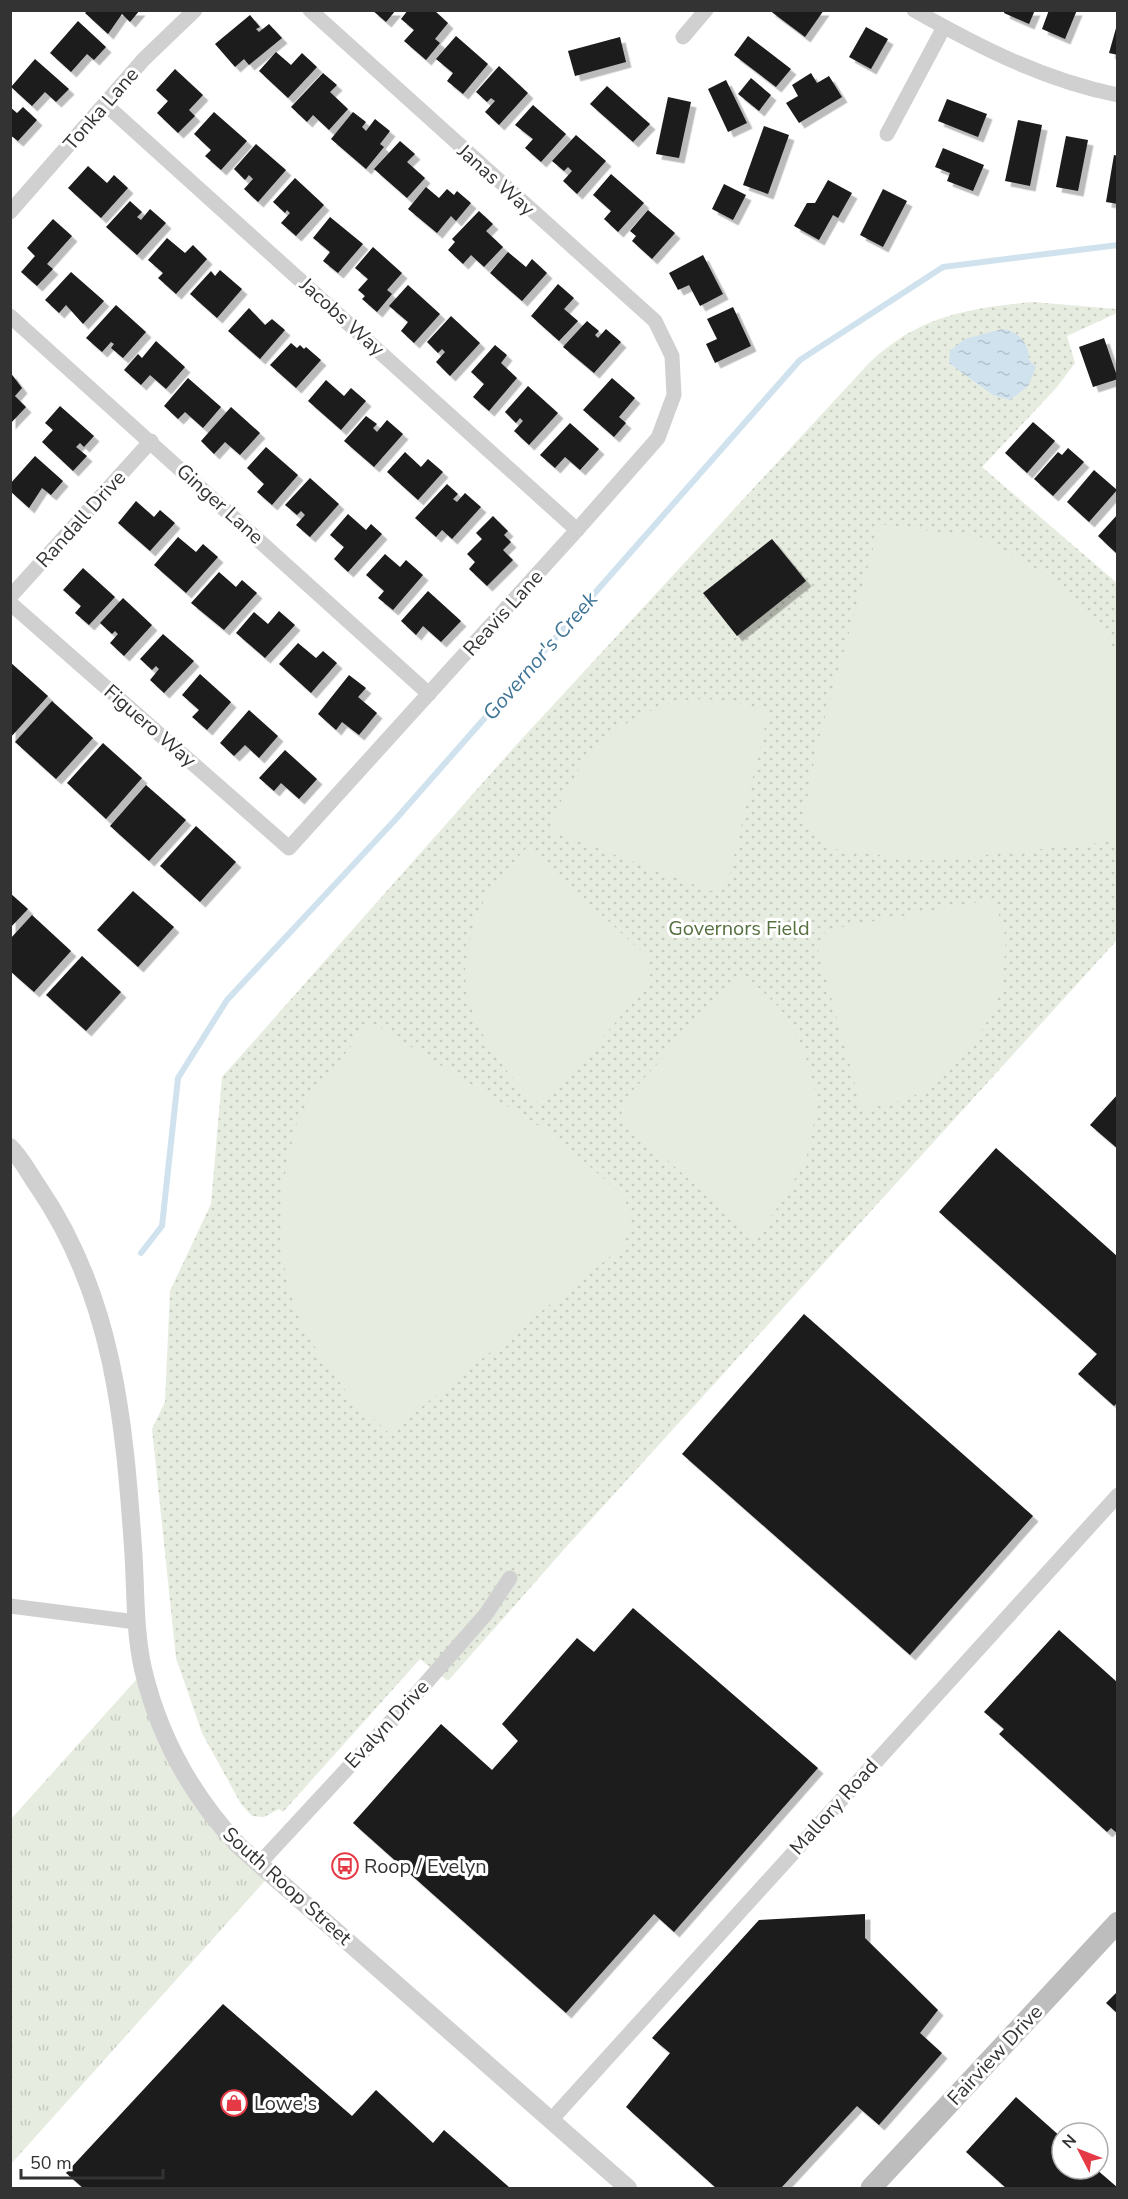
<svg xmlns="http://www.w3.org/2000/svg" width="1128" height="2199" font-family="'Nunito Sans',sans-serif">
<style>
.grass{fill:url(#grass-tufts)}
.park{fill:url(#park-dots)}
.pitch{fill:#e6ecdf}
.water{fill:url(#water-ripples)}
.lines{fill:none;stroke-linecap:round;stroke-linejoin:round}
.stream{stroke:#cfe2ee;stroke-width:6}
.building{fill:#1a1a1a;filter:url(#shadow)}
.minor{stroke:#d0d0d0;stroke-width:15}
.tertiary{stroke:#d0d0d0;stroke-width:18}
.secondary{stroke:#bdbdbd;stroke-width:21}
.labels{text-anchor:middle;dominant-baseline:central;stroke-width:6;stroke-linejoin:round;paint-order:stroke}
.street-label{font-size:20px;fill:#333;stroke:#fff}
.park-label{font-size:20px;fill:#56703f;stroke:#fff}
.poi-label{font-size:20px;fill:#333;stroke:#fff;text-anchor:start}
.water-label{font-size:21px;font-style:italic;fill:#3f7597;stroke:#fff}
</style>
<defs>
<pattern id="grass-tufts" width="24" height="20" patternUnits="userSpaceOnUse" patternTransform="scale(1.5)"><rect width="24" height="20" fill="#e6ecdf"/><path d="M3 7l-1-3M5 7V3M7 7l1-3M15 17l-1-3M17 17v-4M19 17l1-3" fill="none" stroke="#c6cbc0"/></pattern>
<pattern id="park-dots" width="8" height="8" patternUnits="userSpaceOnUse" patternTransform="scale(1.5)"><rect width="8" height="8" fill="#e6ecdf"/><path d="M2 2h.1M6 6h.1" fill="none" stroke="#c6cbc0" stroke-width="1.8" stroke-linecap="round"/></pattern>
<pattern id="water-ripples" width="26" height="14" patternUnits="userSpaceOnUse" patternTransform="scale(1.5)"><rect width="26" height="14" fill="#cfe2ee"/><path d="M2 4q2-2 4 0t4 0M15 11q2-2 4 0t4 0" fill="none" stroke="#b2c2cd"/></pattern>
<filter id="shadow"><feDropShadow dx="5.5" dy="5.5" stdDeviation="0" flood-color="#0004"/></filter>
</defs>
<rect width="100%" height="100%" fill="#fff"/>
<path class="grass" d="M144 1671 190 1784 271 1874 11 2164V1819Z"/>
<path class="park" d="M1032 302 1117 309V313L1067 336 1075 363 1057 387 982 467 1117 583V940L567 1546 448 1681 420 1659 283 1812 279 1809 264 1817 252 1816 241 1804 202 1733 176 1658 152 1429 165 1402 170 1291 211 1204 222 1077 518 743 870 362C921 315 966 309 1032 302Z"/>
<g class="pitch">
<path d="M880 524 984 538 1062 584 1099 622 1117 654V841L927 861 833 849 803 821 817 745Z"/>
<path d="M722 700 769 710 728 881 711 891 549 830C572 766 610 718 680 701 693 698 709 700 722 700Z"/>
<path d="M528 846 647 957 652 971 643 991 542 1106C505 1077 467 1023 465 975 465 961 470 939 474 925 482 895 507 869 528 846Z"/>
<path d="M994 899 1006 938 1003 978 994 1012 970 1046 940 1079 909 1099 862 1110 817 946 826 930Z"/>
<path d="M742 972 780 1008 803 1046 818 1104 807 1155 788 1193 755 1238 621 1119 623 1101Z"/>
<path d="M371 1022 558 1138 625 1198 632 1226 621 1248 389 1433 350 1397 305 1333 289 1290 280 1243 283 1183 295 1128 310 1096Z"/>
</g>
<path class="water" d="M1002 329C1018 330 1030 345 1029 360L1036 367 1028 386 1010 400 993 395 949 363 950 351 965 339Z"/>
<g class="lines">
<path class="stream" d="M141 1253 162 1226 178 1078 227 1000 395 820 800 360 943 267 1118 245"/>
</g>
<g class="building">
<path d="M88 10H140L130 22 122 14 108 34 85 13Z"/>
<path d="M372 10H396L386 22Z"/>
<path d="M408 10H434L448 23 435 39 440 43 426 60 404 41 414 30 401 19Z"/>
<path d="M769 10H824L805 37Z"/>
<path d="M1005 10H1035L1029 24 1004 13Z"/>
<path d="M1049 10H1077L1065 39 1042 29Z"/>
<path d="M250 15 260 27 256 29 259 32 269 24 282 38 249 65 244 59 235 67 215 44Z"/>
<path d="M78 21 106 47 94 60 87 54 71 72 50 53Z"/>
<path d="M1118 21V55L1109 53Z"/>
<path d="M866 27 888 39 871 69 849 57Z"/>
<path d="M456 36 488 64 463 94 447 81 453 73 436 59Z"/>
<path d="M748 36 791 69 776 87 734 55Z"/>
<path d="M620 37 626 62 575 76 568 51Z"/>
<path d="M276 52 291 65 302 53 317 67 288 98 259 71Z"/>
<path d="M35 59 69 89 56 102 45 92 32 106 11 87Z"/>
<path d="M499 66 528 93 499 125 485 112 495 101 491 98 487 102 476 92Z"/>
<path d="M175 69 203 95 189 110 195 116 178 133 157 113 168 101 156 90Z"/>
<path d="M323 73 337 85 330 92 348 109 329 130 313 115 307 122 291 107Z"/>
<path d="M811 73 817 83 829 76 842 97 799 123 786 103 798 96 792 85Z"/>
<path d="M751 78 771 95 759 111 738 94Z"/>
<path d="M726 80 747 123 728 132 708 89Z"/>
<path d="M607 86 650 124 633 142 590 104Z"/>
<path d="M668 97 691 102 679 158 656 154Z"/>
<path d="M947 99 987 114 978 137 938 121Z"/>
<path d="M533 105 566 134 541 162 525 148 533 139 515 125Z"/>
<path d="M10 107 17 113 23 107 37 120 18 141 10 135Z"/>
<path d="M214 112 247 141 221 170 205 156 211 150 194 134Z"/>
<path d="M353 112 366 122 362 127 366 131 375 119 390 131 380 144 384 147 366 169 331 139Z"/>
<path d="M1018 120 1042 125 1030 186 1005 181Z"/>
<path d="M764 126 789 135 768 194 743 185Z"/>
<path d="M576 135 606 161 577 194 563 181 572 171 568 167 564 171 552 161Z"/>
<path d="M1066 136 1088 140 1078 191 1056 187Z"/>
<path d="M400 141 415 154 407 162 425 178 407 198 374 169Z"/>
<path d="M256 144 286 170 258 202 244 189 253 179 249 175 245 180 234 169Z"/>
<path d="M943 148 984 165 973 191 947 181 950 173 935 167Z"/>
<path d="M1114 155 1118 156V204L1106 202Z"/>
<path d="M88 166 107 183 114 175 128 188 101 218 68 188Z"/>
<path d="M611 174 644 203 618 232 604 219 611 211 593 195Z"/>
<path d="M295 178 324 205 296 236 281 223 290 213 287 210 285 213 273 202Z"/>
<path d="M828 180 852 193 838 218 833 215 819 240 794 226 807 203H815Z"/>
<path d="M724 184 746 195 733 220 712 209Z"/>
<path d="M426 187 439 198 447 189 454 195 457 191 471 203 456 221 451 216 437 233 408 209Z"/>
<path d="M883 189 907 201 883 247 860 235Z"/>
<path d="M130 201 142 212 137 217 141 220 150 209 166 223 137 255 106 227Z"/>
<path d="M648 210 675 233 652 259 632 241 636 236 630 231Z"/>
<path d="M479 211 493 224 486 231 503 247 484 267 471 255 463 264 448 250 455 242 452 239Z"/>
<path d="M330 217 363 244 338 273 323 261 330 252 313 238Z"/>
<path d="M53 219 72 236 47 264 53 269 37 286 21 272 35 256 27 248Z"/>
<path d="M167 238 185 253 193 245 207 259 176 294 158 278 163 273 148 260Z"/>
<path d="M373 247 402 273 387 290 392 294 377 312 362 299 365 296 358 290 368 279 355 268Z"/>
<path d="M508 252 526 267 532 259 547 273 522 301 490 273Z"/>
<path d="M703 255 723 294 700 306 689 285 678 290 669 273Z"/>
<path d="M220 270 242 289 217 318 190 294 211 271 215 276Z"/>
<path d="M71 272 104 301 83 324 66 305 59 313 45 300Z"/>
<path d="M558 284 574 298 564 309 578 321 559 341 531 316Z"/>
<path d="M408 285 440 314 414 343 401 331 408 322 389 306Z"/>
<path d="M116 305 146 332 123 358 111 348 114 344 111 342 102 352 86 338Z"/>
<path d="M733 307 751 346 715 363 706 344 717 339 707 319Z"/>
<path d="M249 308 265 325 272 319 285 330 260 359 228 331Z"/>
<path d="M451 316 480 343 450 376 436 362 445 352 442 349 438 353 427 342Z"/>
<path d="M587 321 599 331 595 335 598 338 606 329 621 342 594 373 563 347Z"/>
<path d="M1104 338 1118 379 1093 387 1079 347Z"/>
<path d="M156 341 185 367 166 389 150 375 141 385 124 370 138 354 142 358Z"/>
<path d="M291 343 297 348 300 345 304 349 306 347 321 360 296 388 270 365Z"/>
<path d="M495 345 507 355 501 363 517 378 489 411 473 397 484 384 471 372Z"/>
<path d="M10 372 22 388 15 396 26 407 10 424Z"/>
<path d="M188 378 221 407 203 428 185 412 178 419 164 406Z"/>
<path d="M612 378 635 398 619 417 626 423 614 437 583 410Z"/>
<path d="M326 380 344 396 351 388 366 401 341 430 308 401Z"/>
<path d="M528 386 558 413 529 445 514 431 523 421 520 418 516 423 505 412Z"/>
<path d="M60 406 94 436 84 447 80 443 76 447 87 456 73 471 42 442 53 430 45 423Z"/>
<path d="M231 407 260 433 240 455 225 442 214 454 201 441Z"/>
<path d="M366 416 377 424 373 428 377 432 387 420 403 434 374 467 344 441Z"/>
<path d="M1033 422 1055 441 1027 473 1005 453Z"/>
<path d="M570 423 599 449 580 470 565 457 555 468 540 455Z"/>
<path d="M266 447 298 475 272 505 257 492 264 484 247 468Z"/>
<path d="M1068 448 1084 462 1053 496 1034 479 1058 452 1062 455Z"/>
<path d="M405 452 421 467 428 459 443 472 418 500 387 472Z"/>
<path d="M35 456 63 481 51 495 42 488 29 508 10 491V484Z"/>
<path d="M1094 470 1117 490 1089 522 1067 502Z"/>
<path d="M310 478 339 504 310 537 296 525 305 515 301 511 297 515 285 505Z"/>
<path d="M447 484 458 494 453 499 457 502 465 493 481 507 452 539 442 530 436 537 415 518Z"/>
<path d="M136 501 154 517 160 510 175 523 150 551 118 523Z"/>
<path d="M348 514 366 530 371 524 382 534 348 572 334 559 344 547 330 535Z"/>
<path d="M1118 514V551L1116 553 1098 536Z"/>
<path d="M493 516 508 531 504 535 511 542 503 550 513 560 487 586 469 569 475 562 467 554 482 539 476 533Z"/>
<path d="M178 537 196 552 203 544 218 557 186 593 154 565Z"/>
<path d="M772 539 806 581 737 636 703 593Z"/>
<path d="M385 554 400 567 406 560 423 575 393 610 378 598 384 591 366 575Z"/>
<path d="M83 568 115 597 89 625 75 613 81 606 63 590Z"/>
<path d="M219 572 236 587 242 580 257 593 224 630 191 603Z"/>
<path d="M428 591 461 621 441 642 423 626 416 635 401 621Z"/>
<path d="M123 598 152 625 124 656 110 643 118 634 115 631 112 634 100 623Z"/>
<path d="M279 611 295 625 265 658 236 633 254 612 268 624Z"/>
<path d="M163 634 194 661 164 693 150 680 159 669 156 666 152 670 140 659Z"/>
<path d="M298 643 316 658 323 651 337 663 311 693 279 664Z"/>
<path d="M10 662 48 696 10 738Z"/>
<path d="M200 674 231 702 207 730 192 717 199 710 182 695Z"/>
<path d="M349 675 366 688 358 697 377 713 359 735 342 722 336 730 318 714Z"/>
<path d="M52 701 93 738 56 779 15 742Z"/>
<path d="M249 710 278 736 259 758 245 745 234 756 220 743Z"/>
<path d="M103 743 142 778 106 819 67 783Z"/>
<path d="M285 750 317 779 299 799 281 783 274 791 259 778Z"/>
<path d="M146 785 186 820 149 861 110 826Z"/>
<path d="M196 826 236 862 200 902 160 866Z"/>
<path d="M133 891 174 927 138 967 97 930Z"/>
<path d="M10 893 28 909 10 928Z"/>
<path d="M32 915 71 951 34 992 10 971V939Z"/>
<path d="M82 956 121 992 86 1031 46 995Z"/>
<path d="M1118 1094V1149L1090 1125Z"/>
<path d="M996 1148 1118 1257V1402L1114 1406 1078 1374 1097 1354 939 1212Z"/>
<path d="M804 1314 1033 1516 910 1655 682 1454Z"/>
<path d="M633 1608 818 1768 674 1932 654 1914 566 2013 353 1823 441 1724 492 1770 518 1741 502 1724 577 1638 594 1652Z"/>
<path d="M1059 1630 1118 1683V1834L1111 1828 1107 1832 999 1734 1004 1729 984 1712Z"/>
<path d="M865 1914V1938L938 2010 920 2033 942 2053 879 2125 857 2106 781 2188H716L626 2107 670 2053 652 2038 759 1920Z"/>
<path d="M1118 1991V2014L1106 2003Z"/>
<path d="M223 2004 352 2116 376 2090 433 2143 444 2130 510 2188H83L66 2173Z"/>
<path d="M1016 2097 1062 2138V2169H1096L1118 2188H1006L966 2152Z"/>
</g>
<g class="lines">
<g class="minor">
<path d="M914 10C979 47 1044 80 1118 95"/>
<path d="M683 37 706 10"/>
<path d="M106 105 577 530"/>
<path d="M887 134 944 27"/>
<path d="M10 212 144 59 195 10"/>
<path d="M10 316 429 694"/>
<path d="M10 597 151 441"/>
<path d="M10 603 289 848 577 530 658 438 674 395 672 356 655 321 310 10"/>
<path d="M10 1606 136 1622"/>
<path d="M259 1864 419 1691 486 1614 510 1578"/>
<path d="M551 2120 1118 1495"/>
</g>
<path class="tertiary" d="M10 1147C22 1159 30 1175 39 1188 113 1297 124 1419 133 1547 136 1587 134 1629 143 1669 159 1737 191 1795 239 1846L628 2188"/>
<path class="secondary" d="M871 2188 1118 1922"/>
</g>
<defs>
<g id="bus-ring" transform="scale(1.35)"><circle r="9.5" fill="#fff" stroke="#e63946" stroke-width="1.5"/><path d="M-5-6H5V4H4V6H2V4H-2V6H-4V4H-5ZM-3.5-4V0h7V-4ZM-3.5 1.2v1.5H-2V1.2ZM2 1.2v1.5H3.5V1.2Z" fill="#e63946"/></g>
<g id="shop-ring" transform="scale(1.35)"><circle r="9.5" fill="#fff" stroke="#e63946" stroke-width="1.5"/><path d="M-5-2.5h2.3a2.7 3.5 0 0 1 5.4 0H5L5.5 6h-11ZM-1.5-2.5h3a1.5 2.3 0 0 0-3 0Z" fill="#e63946"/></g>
</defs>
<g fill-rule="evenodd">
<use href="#bus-ring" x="345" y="1866"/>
<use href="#shop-ring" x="234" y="2103"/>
</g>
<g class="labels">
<g class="street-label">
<text transform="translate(101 109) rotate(-49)">Tonka Lane</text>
<text transform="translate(496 180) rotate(42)">Janas Way</text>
<text transform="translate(342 317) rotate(42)">Jacobs Way</text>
<text transform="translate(220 504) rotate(42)">Ginger Lane</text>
<text transform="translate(81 519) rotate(-48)">Randall Drive</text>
<text transform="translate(503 613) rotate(-48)">Reavis Lane</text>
<text transform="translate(150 726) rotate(41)">Figuero Way</text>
<text transform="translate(387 1724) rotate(-47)">Evalyn Drive</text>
<text transform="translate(834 1807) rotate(-48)">Mallory Road</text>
<text transform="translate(287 1886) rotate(42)">South Roop Street</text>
<text transform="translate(995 2055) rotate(-47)">Fairview Drive</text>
</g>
<g class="park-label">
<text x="739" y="928">Governors Field</text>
</g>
<g class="poi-label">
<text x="364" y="1866">Roop / Evelyn</text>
<text x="254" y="2103">Lowe's</text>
</g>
<g class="water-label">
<text transform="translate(540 656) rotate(-49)">Governor's Creek</text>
</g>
</g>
<rect width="1128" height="2199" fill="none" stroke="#333333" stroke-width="24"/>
<g transform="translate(1080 2151) rotate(312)"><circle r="28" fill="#ffffff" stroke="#adadad" stroke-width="1.5"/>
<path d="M0-4.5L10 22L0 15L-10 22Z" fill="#e63946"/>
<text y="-9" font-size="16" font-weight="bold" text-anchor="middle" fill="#333333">N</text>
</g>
<path d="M21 2169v9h142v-9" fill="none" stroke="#333333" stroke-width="3"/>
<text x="30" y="2169" font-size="18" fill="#333333" stroke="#ffffff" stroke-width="4.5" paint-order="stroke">50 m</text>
</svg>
